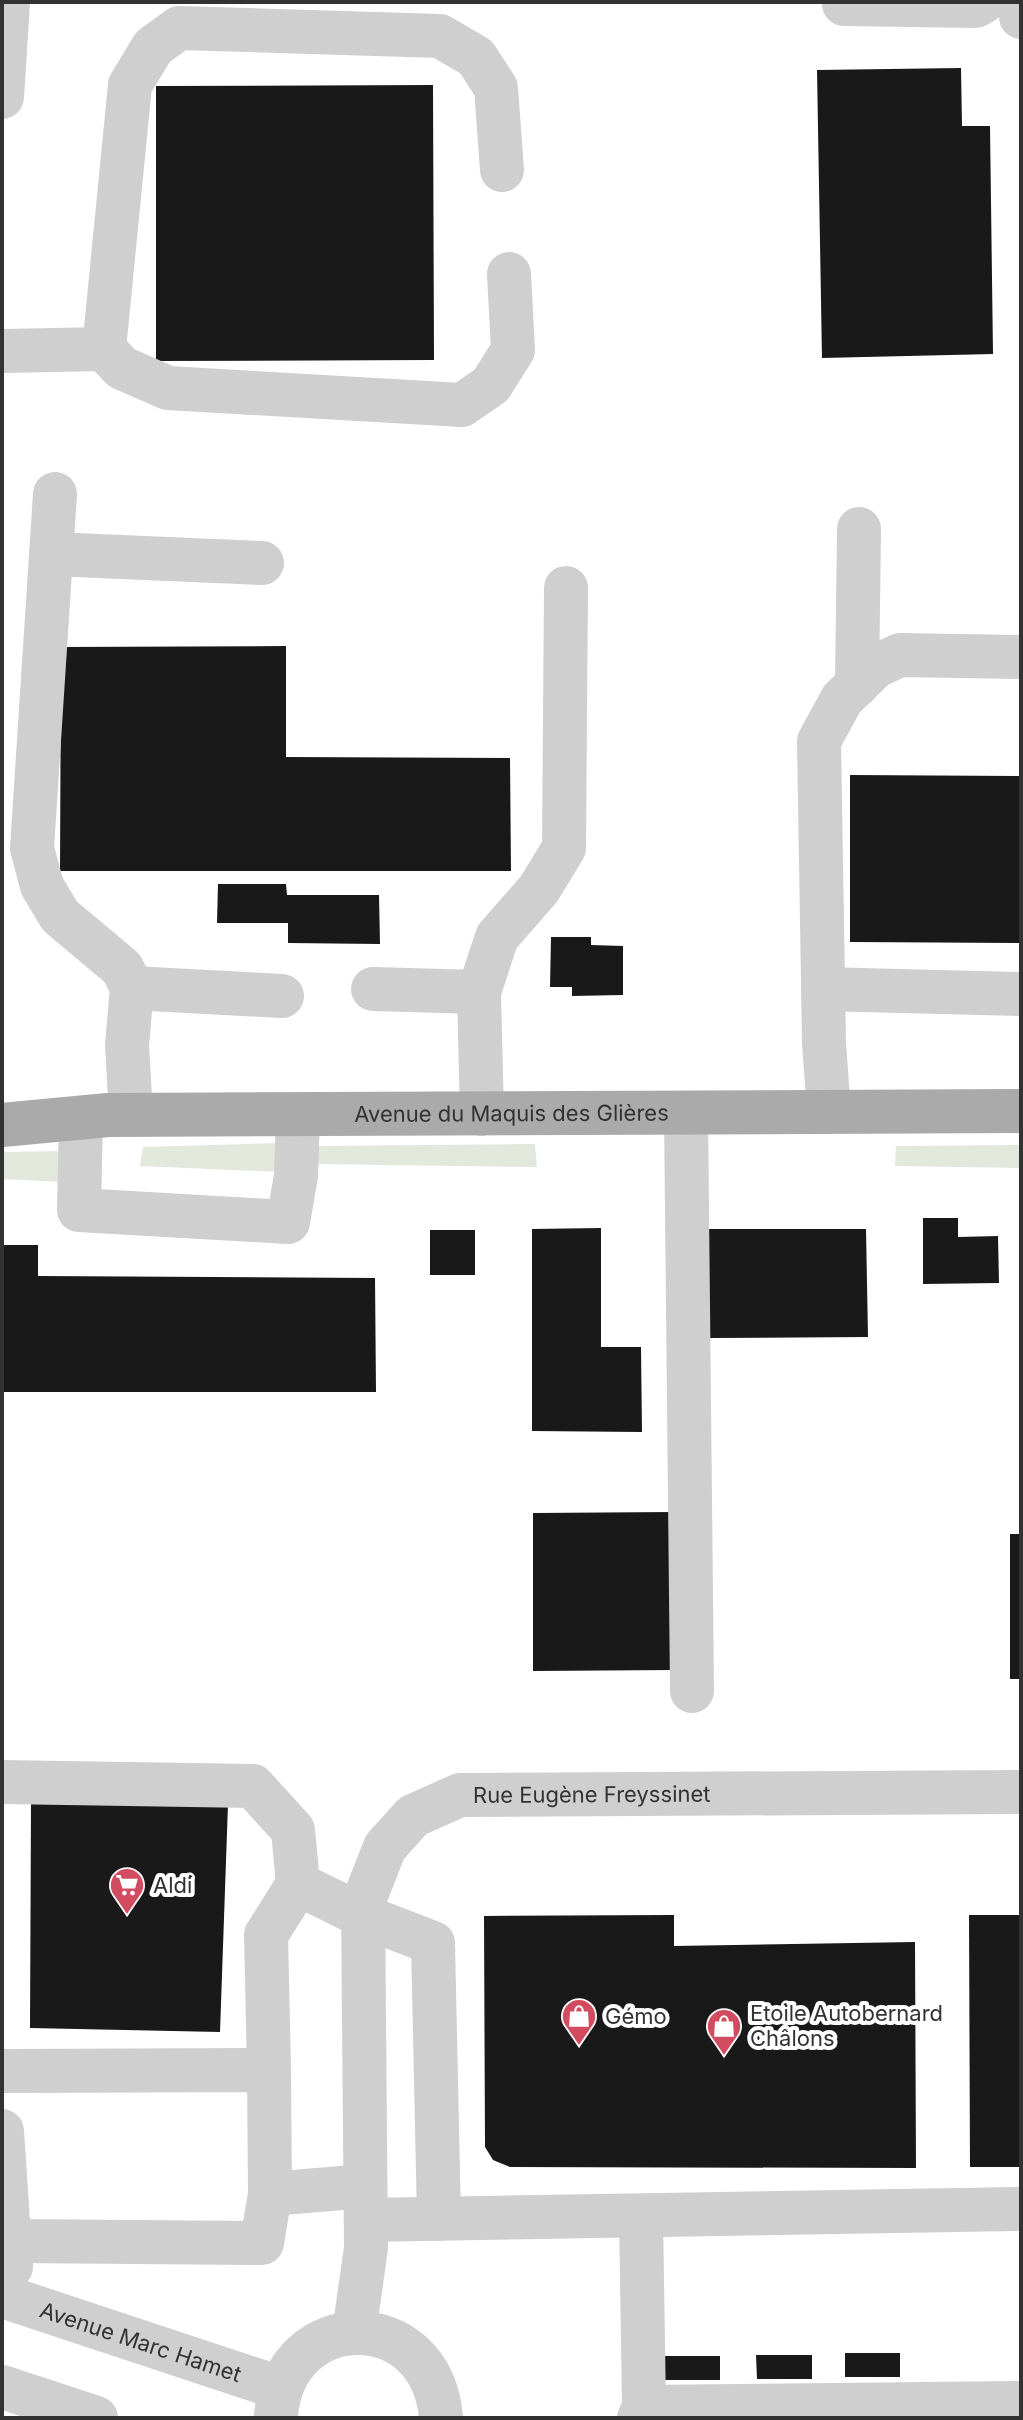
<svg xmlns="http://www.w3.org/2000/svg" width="1023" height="2420" font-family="Inter,sans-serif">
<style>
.green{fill:#e3e8dd}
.building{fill:#191919}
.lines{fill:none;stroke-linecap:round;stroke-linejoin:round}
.minor{stroke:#cfcfcf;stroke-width:44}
.major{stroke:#aaa;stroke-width:44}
.labels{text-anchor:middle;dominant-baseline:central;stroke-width:8;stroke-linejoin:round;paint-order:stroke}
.street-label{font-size:22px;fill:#323232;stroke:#fff}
.poi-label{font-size:22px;fill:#323232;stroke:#fff;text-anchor:start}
</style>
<rect width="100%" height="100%" fill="#fff"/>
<g class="green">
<path d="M281 1143V1172L140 1166 143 1147Z"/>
<path d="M535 1144 537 1167 315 1164 316 1146Z"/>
<path d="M1021 1145V1168L895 1166 896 1146Z"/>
<path d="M65 1151 63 1182 2 1179V1152Z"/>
</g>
<g class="building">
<path d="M961 68 962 126H990L993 354 822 358 817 70Z"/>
<path d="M433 85 434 360 156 361V86Z"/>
<path d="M286 646V757L510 758 511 871H60L61 647Z"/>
<path d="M850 775 1021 776V943L850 942Z"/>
<path d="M218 884H286L287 895H379L380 944 288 943V923H217Z"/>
<path d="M551 937H591V945L623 946V995L572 996V987H550Z"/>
<path d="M923 1218H958V1237L998 1236 999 1283 923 1284Z"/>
<path d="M601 1228V1347H641L642 1432 532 1431V1229Z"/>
<path d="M708 1229H866L868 1337 708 1338Z"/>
<rect x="430" y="1230" width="45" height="45"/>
<path d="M2 1245H38V1276L375 1278 376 1392H2Z"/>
<path d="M673 1512 674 1670 533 1671V1513Z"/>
<rect x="1010" y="1534" width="11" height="145"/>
<path d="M31 1802 228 1804 220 2032 30 2028Z"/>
<path d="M674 1915V1946L915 1942 916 2168 510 2167 493 2160 485 2147 484 1916Z"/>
<path d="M969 1915H1021V2167H970Z"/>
<rect x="845" y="2353" width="55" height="24"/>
<path d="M756 2355H812V2379H757Z"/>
<path d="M665 2356H720V2380H664Z"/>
</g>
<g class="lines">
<g class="minor">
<path d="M1021 2V17"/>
<path d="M844 4 976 6 983 2"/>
<path d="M2 97 8 2"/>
<path d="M104 349 130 85 153 47 179 28 440 36 476 57 496 88 502 170"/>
<path d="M2 351 104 349 122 368 168 388 462 405 491 385 513 350 509 274"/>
<path d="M55 494 32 848 42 886 60 916 122 968 132 988 127 1045 131 1115"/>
<path d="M51 554 262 563"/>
<path d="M857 685 859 529"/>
<path d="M132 988 282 996"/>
<path d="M373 989 479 992"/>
<path d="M823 989 1021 994"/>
<path d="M829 1112 824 1043 819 741 842 699 876 666 900 655 1021 657"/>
<path d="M482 1114 479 992 497 937 539 889 564 848 566 588"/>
<path d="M686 1114 692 1691"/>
<path d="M81 1118 79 1210 288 1222 296 1176 298 1115"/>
<path d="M2 1782 253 1786 293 1830 298 1884"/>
<path d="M269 2070 266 1935 298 1884 363 1916 433 1943 439 2219"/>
<path d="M2 2071 269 2070 270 2194 365 2186"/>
<path d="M2 2131 11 2267"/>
<path d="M366 2220 1021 2209"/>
<path d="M2 2238 11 2241 262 2243 270 2194"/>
<path id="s1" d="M2 2296 280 2388"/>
<path id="s2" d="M354 2333 366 2248 363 1903 385 1847 413 1816 460 1795 1021 1792"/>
<path d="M2 2387 96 2418"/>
<path d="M644 2407 1021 2403"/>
<path d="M276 2416C284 2306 432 2304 441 2418"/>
<path d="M639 2418 644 2407 641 2216"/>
</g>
<path class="major" id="s3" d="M2 1125 108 1115 1021 1111"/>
</g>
<defs>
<g id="supermarket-pin" transform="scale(1.8)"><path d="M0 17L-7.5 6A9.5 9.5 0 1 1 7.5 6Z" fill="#d14c61" stroke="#fff"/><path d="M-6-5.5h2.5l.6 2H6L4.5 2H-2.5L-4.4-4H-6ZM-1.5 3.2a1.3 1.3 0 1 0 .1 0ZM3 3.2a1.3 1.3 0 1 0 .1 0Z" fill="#fff"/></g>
<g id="shop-pin" transform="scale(1.8)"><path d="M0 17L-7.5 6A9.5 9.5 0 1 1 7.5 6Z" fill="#d14c61" stroke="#fff"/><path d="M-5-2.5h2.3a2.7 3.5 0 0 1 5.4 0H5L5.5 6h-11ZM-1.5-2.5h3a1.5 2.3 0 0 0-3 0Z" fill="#fff"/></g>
</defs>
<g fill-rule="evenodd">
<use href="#supermarket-pin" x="127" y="1885"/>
<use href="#shop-pin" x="579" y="2016"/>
<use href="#shop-pin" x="724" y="2026"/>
</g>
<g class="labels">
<g class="street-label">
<text stroke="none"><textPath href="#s3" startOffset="510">Avenue du Maquis des Glières</textPath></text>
<text stroke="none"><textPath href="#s2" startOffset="716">Rue Eugène Freyssinet</textPath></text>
<text stroke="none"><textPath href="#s1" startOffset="146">Avenue Marc Hamet</textPath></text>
</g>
<g class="poi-label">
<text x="153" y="1885">Aldi</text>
<text x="750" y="2013">Etoile Autobernard<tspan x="750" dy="25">Châlons</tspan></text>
<text x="605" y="2016">Gémo</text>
</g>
</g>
<rect width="1023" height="2420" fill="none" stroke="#323232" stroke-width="8"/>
</svg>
